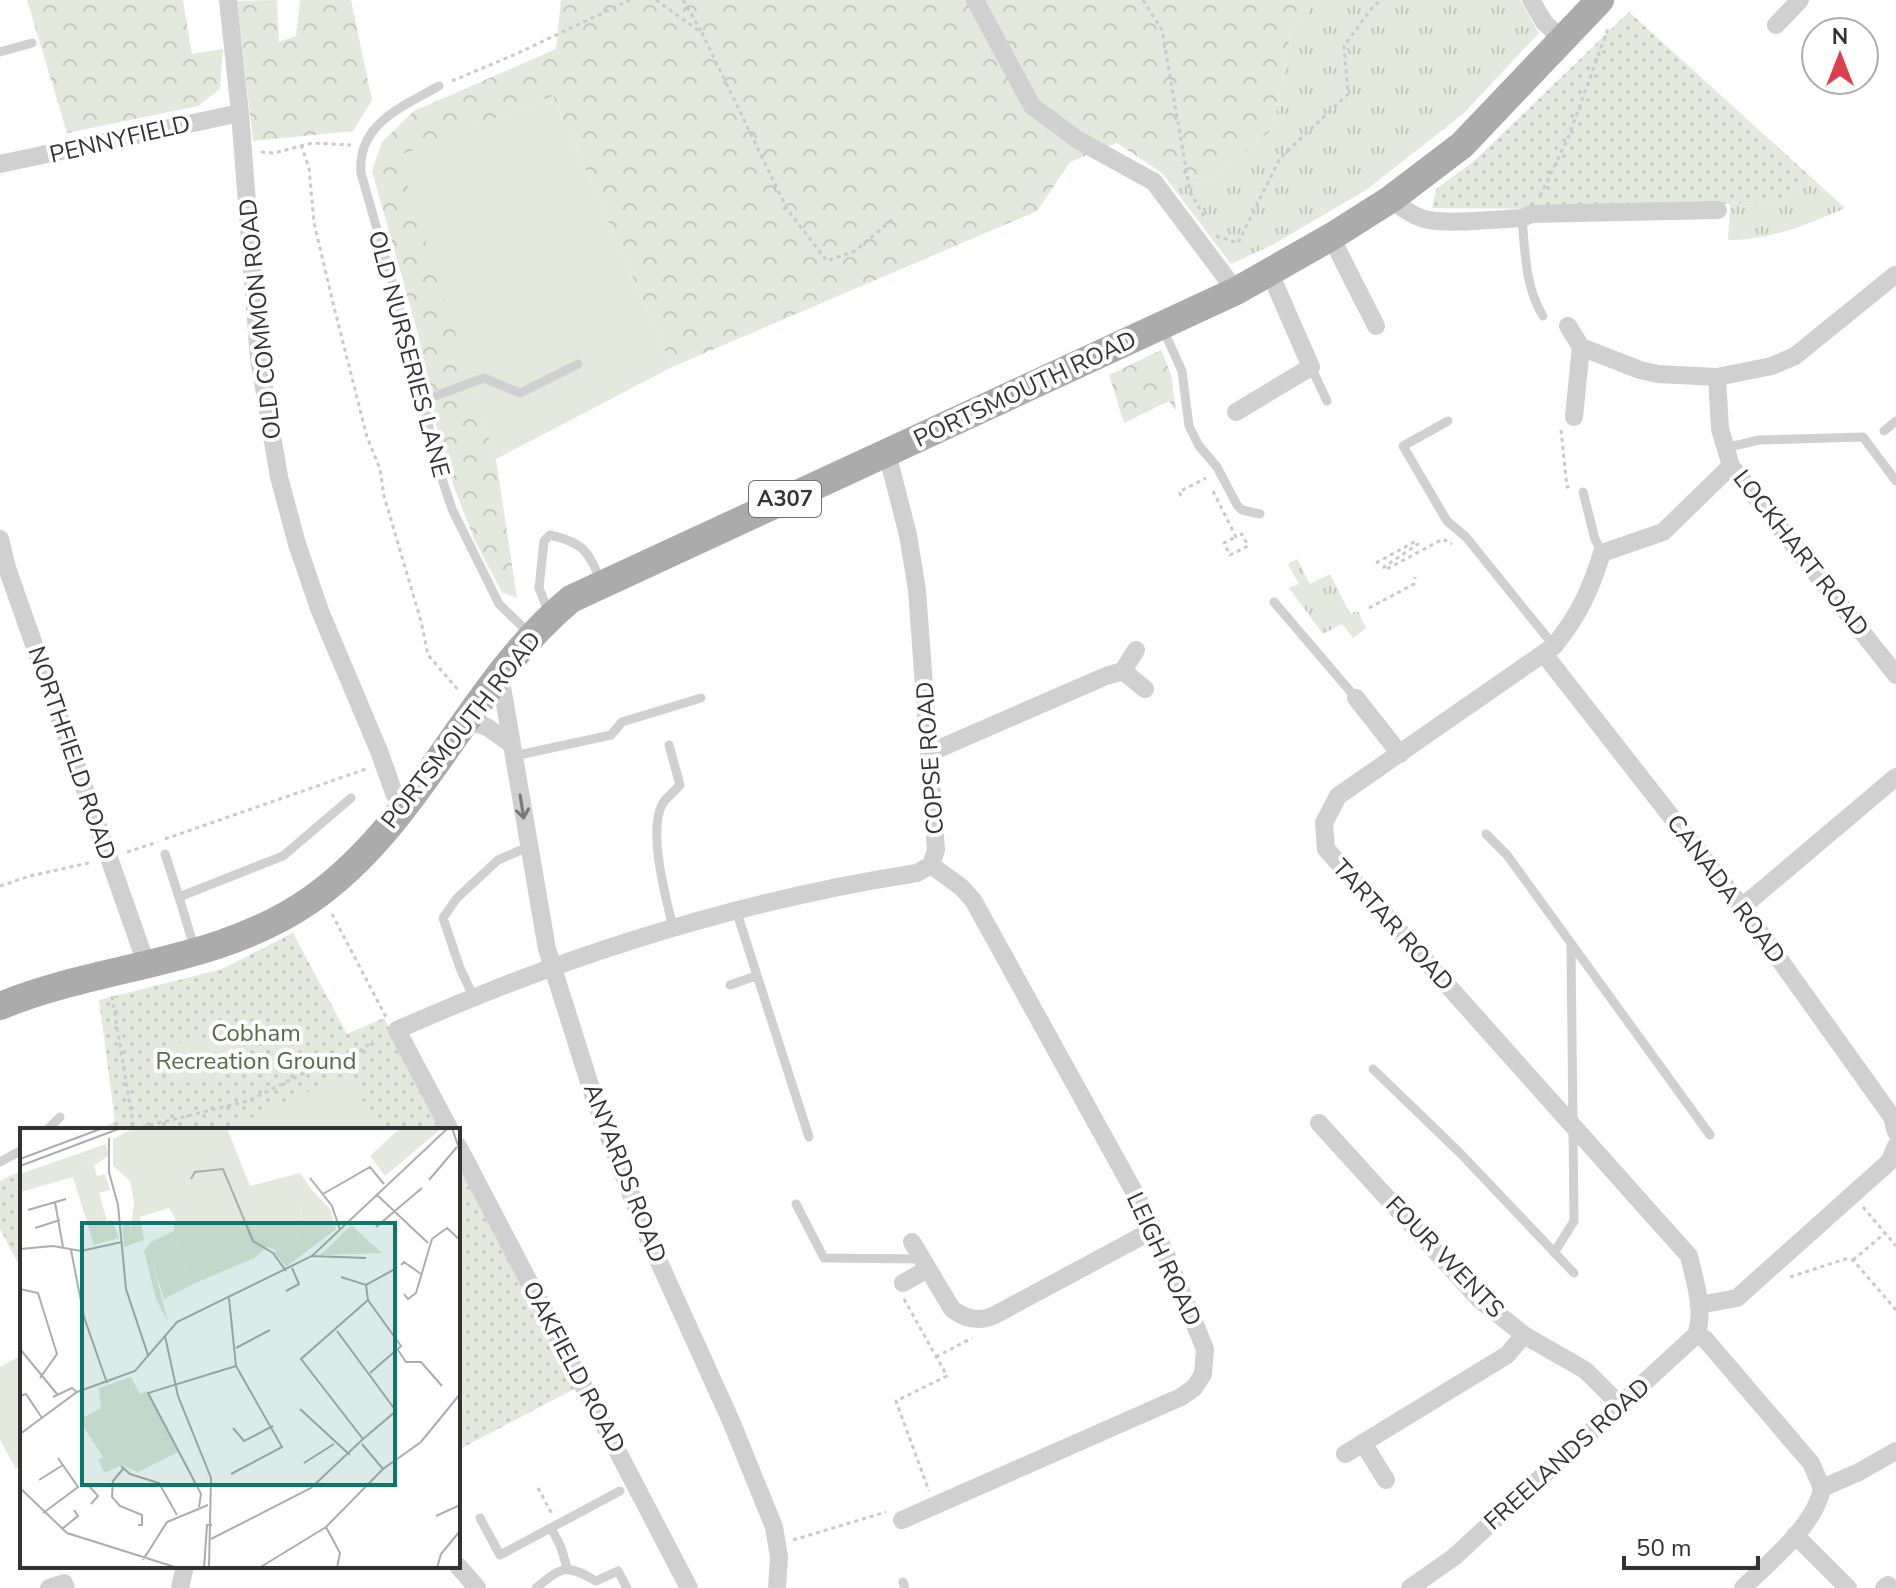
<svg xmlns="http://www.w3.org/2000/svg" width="1896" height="1588" font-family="'Nunito Sans',sans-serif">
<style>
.grass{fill:url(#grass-tufts)}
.forest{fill:url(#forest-crowns)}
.park{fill:url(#park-dots)}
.garden{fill:#e3e9dc}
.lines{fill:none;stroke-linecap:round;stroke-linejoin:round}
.path{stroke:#cacaca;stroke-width:3;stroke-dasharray:4 4;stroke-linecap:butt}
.lane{stroke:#d0d0d0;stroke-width:9}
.street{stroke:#d0d0d0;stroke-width:18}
.primary{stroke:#ababab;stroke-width:28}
.oneway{stroke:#7a7a7a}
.labels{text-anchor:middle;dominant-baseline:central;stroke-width:8;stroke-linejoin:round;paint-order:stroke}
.shield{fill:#fff;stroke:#707070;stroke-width:2}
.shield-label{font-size:22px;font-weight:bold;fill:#333}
.street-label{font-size:24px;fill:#333;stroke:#fff}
.park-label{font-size:24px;fill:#566e41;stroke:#fff}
.inset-road{fill:none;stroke:#adadad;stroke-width:2}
.view{fill:#0f766e;fill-opacity:0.15;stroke:#0f766e;stroke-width:4}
.inset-edge{fill:none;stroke:#333;stroke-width:4}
</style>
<defs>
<pattern id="grass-tufts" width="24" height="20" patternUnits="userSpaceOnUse" patternTransform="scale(2)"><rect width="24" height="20" fill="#e3e9dc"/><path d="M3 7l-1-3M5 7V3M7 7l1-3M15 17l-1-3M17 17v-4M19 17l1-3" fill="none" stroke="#c3c8bd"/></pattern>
<pattern id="forest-crowns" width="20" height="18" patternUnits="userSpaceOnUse" patternTransform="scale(2)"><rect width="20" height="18" fill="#e3e9dc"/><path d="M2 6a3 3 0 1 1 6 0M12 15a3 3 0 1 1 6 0" fill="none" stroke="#c3c8bd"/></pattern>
<pattern id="park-dots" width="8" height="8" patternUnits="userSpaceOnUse" patternTransform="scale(2)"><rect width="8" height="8" fill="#e3e9dc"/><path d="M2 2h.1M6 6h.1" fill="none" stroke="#c3c8bd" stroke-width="1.8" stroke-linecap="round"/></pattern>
</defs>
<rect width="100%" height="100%" fill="#fff"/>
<g class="grass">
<path d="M1315 0H1520L1539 33 1463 114 1366 190 1274 244 1231 264 1162 173 1214 178 1273 129 1290 36Z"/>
<path d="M1812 178 1845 208C1806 225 1771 240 1728 240L1730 204 1784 202Z"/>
<path d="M1297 559 1310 584 1330 574 1350 614 1358 611 1366 628 1353 638 1342 624 1323 634 1289 588 1299 584 1288 564Z"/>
</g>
<g class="forest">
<path d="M27 0H183L192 54 223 49 220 89 198 106 67 133Z"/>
<path d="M277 0 279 42 296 36 300 0H351L372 100 353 131 253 141 237 1Z"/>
<path d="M561 0H1315L1290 36 1273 129 1214 178 1162 173 1117 143 1070 162 1037 211 672 367 553 96 399 156 496 459 517 598 502 592 474 539 443 458 418 334 372 171 382 142 414 111 556 49Z"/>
<path d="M1161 350 1171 374 1176 411 1169 401 1124 423 1109 375Z"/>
</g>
<g class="park">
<path d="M1629 12 1812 178 1784 202 1569 209 1432 208 1436 189 1474 161Z"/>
<path d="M293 933 347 1034 384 1018 442 1130H99L115 1121 99 1000 222 969Z"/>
<path d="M458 1160 576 1388 458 1450Z"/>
<path d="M22 1170V1271L0 1229V1181Z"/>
</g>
<g class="garden">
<path d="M553 96 672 367 496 459 398 156Z"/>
<path d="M240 1031 248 1070 174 1085 166 1046Z"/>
<path d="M349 1073 377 1130H224Z"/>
<path d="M22 1355V1466L16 1469 0 1440V1367Z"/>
</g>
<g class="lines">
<g class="path">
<path d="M656 0 702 33 787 209 827 261 855 251 893 219"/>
<path d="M683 0 701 31"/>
<path d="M1143 0 1162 30 1190 192 1204 216"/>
<path d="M452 81 516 54 630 0"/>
<path d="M301 145 309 168 314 223 333 303 367 437 380 469 384 496 421 621 428 655 459 691"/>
<path d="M261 152 274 153 312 143 351 145"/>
<path d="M1540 196 1568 138 1609 26"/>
<path d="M1216 236 1238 243 1280 158 1348 94 1344 46 1374 5 1383 0"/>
<path d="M1561 430 1567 487 1570 486"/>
<path d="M1213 491 1236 537 1242 534 1248 546 1230 555 1224 543 1236 537"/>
<path d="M1181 496 1179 492 1206 478"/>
<path d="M1376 563 1416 541 1418 544 1384 567 1385 570 1443 539 1452 544"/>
<path d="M1369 608 1414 584 1415 577"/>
<path d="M165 839 366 769"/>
<path d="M127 852 158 842"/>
<path d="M0 886 30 876 93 862"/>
<path d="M332 914 386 1017"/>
<path d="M112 996 134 1130"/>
<path d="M134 1129 248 1101 334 1058 359 1052 373 1041"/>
<path d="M1863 1207 1896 1246"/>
<path d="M1853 1260 1884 1234"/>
<path d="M1790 1277 1845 1259 1853 1260 1896 1310"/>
<path d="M904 1299 947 1376 896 1401 929 1491"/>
<path d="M936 1357 972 1338"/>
<path d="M538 1488 552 1514"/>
<path d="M793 1540 886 1512"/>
</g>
<g class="lane">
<path d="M0 52 32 43"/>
<path d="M439 86C402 107 357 124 361 173L420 380 435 458 452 509 499 604 530 634"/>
<path d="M1522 218C1525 251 1525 287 1543 316"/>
<path d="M1163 329 1182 371 1189 426 1199 446 1217 467 1237 505 1242 510 1260 514"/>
<path d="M1311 367 1327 401"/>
<path d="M424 400 484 378 520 393 578 364"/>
<path d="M1448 421 1403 446 1447 521 1466 537 1554 646"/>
<path d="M1884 431 1896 421"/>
<path d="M1725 448 1759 440 1863 437 1896 481"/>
<path d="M1583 492 1595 539 1602 553"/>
<path d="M1274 602 1356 698"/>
<path d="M549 613 539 588 544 541 550 535C584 543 587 550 601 581"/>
<path d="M669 745 680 785C675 791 667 797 663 803 647 829 666 899 673 927"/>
<path d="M514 756 611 735 622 722 701 698"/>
<path d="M1486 834 1507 855 1710 1135"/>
<path d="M165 854 179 897"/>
<path d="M736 910 809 1137"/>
<path d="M195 950 179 897 283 856 351 798"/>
<path d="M730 985 756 976"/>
<path d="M473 996 460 968 443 918 457 898 498 860 528 847"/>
<path d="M1373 1069 1460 1153 1574 1273"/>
<path d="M47 1130 60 1117"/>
<path d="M0 1162 22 1150"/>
<path d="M796 1204 824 1258 922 1259"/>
<path d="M1554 1253 1574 1221 1571 946"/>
<path d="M480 1518 500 1555 620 1491"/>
<path d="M551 1528 561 1547 567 1568"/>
<path d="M903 1582 905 1588"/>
<path d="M536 1588C562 1567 566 1563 596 1581L618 1571 627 1588"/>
</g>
<g class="street">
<path d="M228 0 240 113 259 358 279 477 297 544 320 611 379 751 394 793 403 806"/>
<path d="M975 0 1032 106 1078 140 1154 182 1236 291"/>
<path d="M1531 0 1544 22 1562 40"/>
<path d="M1776 25 1800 0"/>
<path d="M0 164 240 113"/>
<path d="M1391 199C1401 207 1411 215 1424 219 1448 225 1495 219 1522 218L1532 214 1718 210"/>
<path d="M1331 237 1376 326"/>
<path d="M1568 326 1581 347 1640 370 1658 374 1717 377 1772 366 1795 356 1895 275"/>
<path d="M1717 377 1720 429 1731 466 1896 675"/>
<path d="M1236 412 1311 367 1270 273"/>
<path d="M1574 417 1581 347"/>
<path d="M0 539 7 568 147 966"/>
<path d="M1544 654 1742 907 1892 1117 1896 1132"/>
<path d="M1123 671 1145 689"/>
<path d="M500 675 547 949 595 1101 645 1231 731 1421 774 1527 779 1557 777 1588"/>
<path d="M1356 698 1400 754"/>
<path d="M467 720 487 727 511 744"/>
<path d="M929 753 1106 676 1123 671 1136 650"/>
<path d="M1742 907 1896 777"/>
<path d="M1319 1123 1479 1299 1524 1335 1585 1370 1621 1406"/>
<path d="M450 1130 397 1030C563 956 737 901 917 873L931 865 936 850 917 590 908 535 887 453"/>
<path d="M458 1146 689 1588"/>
<path d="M912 1242 952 1309C965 1319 978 1322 993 1316L1153 1230"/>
<path d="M903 1283 928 1269"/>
<path d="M1699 1305 1737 1298 1889 1162 1896 1146"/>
<path d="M1696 1335 1705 1339 1811 1463 1822 1488"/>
<path d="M1363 1443 1386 1480"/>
<path d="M1345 1454 1507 1355 1524 1335"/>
<path d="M902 1520 1181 1397 1194 1388 1203 1374 1205 1349 1165 1252 1142 1206 973 900 961 887 931 865"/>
<path d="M1795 1535 1848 1588"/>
<path d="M458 1566 477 1588"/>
<path d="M49 1588 64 1583 66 1588"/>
<path d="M180 1588 185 1566"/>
<path d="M1410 1588 1454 1557 1696 1335C1705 1310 1695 1282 1689 1256L1326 849 1324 823 1338 796 1554 646C1579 615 1590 591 1602 553L1663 532 1731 466"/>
<path d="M1743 1588C1769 1562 1816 1525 1822 1488L1859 1472 1896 1451"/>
<path d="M1884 1588 1888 1585"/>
</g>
<path class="primary" d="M0 1006C102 964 216 965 309 901 421 824 468 684 571 599L1236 291 1331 237 1391 199 1462 145 1600 0"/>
</g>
<defs><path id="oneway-shaft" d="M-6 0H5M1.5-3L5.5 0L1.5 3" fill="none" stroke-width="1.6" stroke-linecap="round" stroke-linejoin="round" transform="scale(2)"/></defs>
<use class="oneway" href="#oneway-shaft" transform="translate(522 807) rotate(81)"/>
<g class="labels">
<rect class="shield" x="749" y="481" width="72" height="36" rx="6"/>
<g class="shield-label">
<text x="785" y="499">A307</text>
</g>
<g class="street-label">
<text transform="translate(120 139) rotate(-13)">PENNYFIELD</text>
<text transform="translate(260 319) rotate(-96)">OLD COMMON ROAD</text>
<text transform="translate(409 354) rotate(75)">OLD NURSERIES LANE</text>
<text transform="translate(1025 389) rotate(-25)">PORTSMOUTH ROAD</text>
<text transform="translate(1801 553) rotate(52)">LOCKHART ROAD</text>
<text transform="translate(461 730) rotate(-52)">PORTSMOUTH ROAD</text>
<text transform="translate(72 753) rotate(71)">NORTHFIELD ROAD</text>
<text transform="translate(930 758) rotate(-94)">COPSE ROAD</text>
<text transform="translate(1726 889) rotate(53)">CANADA ROAD</text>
<text transform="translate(1393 925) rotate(48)">TARTAR ROAD</text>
<text transform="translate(625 1173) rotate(69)">ANYARDS ROAD</text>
<text transform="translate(1445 1257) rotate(46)">FOUR WENTS</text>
<text transform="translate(1164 1259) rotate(65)">LEIGH ROAD</text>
<text transform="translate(574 1367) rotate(62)">OAKFIELD ROAD</text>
<text transform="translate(1567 1454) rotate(-42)">FREELANDS ROAD</text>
</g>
<g class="park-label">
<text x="256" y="1033">Cobham<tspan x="256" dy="28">Recreation Ground</tspan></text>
</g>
</g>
<g transform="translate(20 1128)">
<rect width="440" height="440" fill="#fff"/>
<path d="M86 16 89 27 67 33 53 49 0 64V46ZM292 62 311 82 316 101 266 139 254 124 273 117 282 92 281 75Z" fill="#e3e9dc"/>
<path d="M114 0H207L230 58 280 45 292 62 281 75 282 92 273 117 263 125 247 119 234 130 173 156 154 111 129 121 148 194 136 171 124 123 131 114 154 103 155 90 149 80 120 89 124 112 104 119 102 95 108 94 111 101 114 74 110 53 93 38V11ZM380 0H422L365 48 350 28ZM89 27 74 38 77 48 85 46 90 62 79 65 87 93 92 92 99 110 74 117 53 49 67 33Z" fill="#e3e9dc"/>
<path d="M331 97 362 125 299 127 306 122ZM111 249 120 266 126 263 158 324 118 344 102 337 85 345 78 332 83 329 59 292 81 280 79 260Z" fill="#e3e9dc"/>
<path d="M154 111 173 156 144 171 128 121ZM120 272 130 292 96 308 86 288ZM131 294 141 316 104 334 93 312Z" fill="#e3e9dc"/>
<path class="inset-road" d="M432 0 440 23M89 10V44L98 77 106 161 128 227M0 31 83 0M0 38 101 0M290 50 312 78 320 102M171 51 175 44 203 41 233 113 253 125 266 143M409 52 437 19M303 66 350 39 364 56M356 66 408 115M35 74 43 119M8 82 46 71M356 99 402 60M15 100 40 92M0 121 33 118 61 123 102 114M51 122 64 189 87 255M292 128 346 130M381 137 384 134 401 146M321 149 346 157 375 141M346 157 348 172 381 218 350 245M0 161 18 165 37 226 20 250M266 163 279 156 272 140M384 166 388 171 396 165 412 111 427 100 440 112M317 203 376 283 343 311M145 208 158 268 191 350 189 440M216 220 250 202M0 221 37 266M378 222 386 234H401L422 258M0 268 6 266 22 290M33 269 52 260 57 264M280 281 330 327M213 300 224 313 253 298M0 306 57 264 115 243 157 194 292 128 428 0M343 311 281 231 348 172M342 316 363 341M284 335 314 316M101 338 110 346 139 355 157 387M103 341 93 353 92 369 100 378 122 387V397H118M211 346 262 319 216 238M19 352 43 337M69 358 78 368 71 376M0 360 47 405 158 440M179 379 181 366 128 265 216 238 209 170M23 385 58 359 38 330M416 388 440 377M306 399 320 425 317 440M42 401 58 388 54 382M191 411 291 360 343 311M123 432 147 394 188 377M184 440 187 397H192M239 440 306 399 363 341 401 314 440 266M417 440 421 426 440 403"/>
<path class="view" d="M62 95H375V357H62Z"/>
<rect width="440" height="440" class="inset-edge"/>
</g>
<g transform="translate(1840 56)"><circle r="38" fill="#ffffff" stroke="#adadad" stroke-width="2"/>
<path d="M0-6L14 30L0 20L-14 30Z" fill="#df3f4c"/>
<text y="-12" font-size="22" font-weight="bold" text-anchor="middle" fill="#333333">N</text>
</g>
<path d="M1624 1556v12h134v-12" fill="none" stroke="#333333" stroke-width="4"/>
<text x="1636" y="1556" font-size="24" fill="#333333" stroke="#ffffff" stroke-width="6" paint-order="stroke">50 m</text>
</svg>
